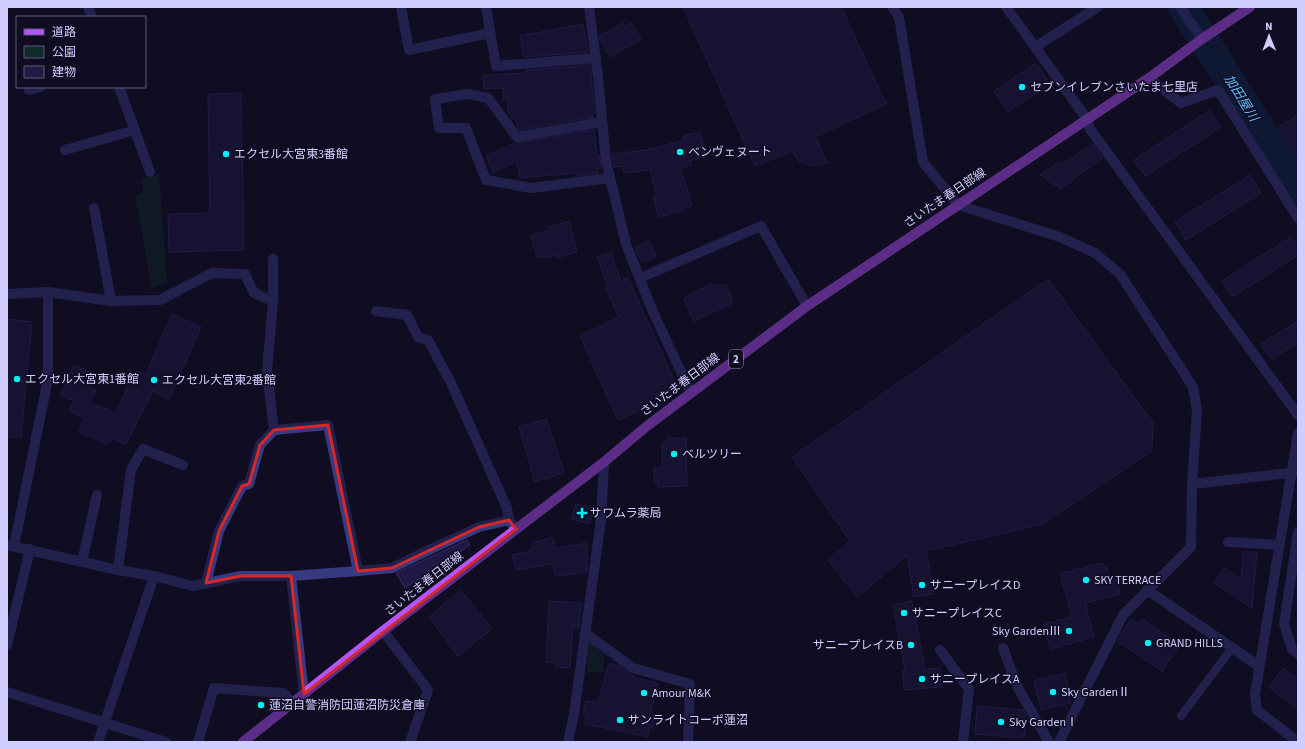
<svg xmlns="http://www.w3.org/2000/svg" width="1305" height="749" font-family="'Source Sans 3','Noto Sans JP',sans-serif">
<style>
.green{fill:#102c29}
.lines{fill:none;stroke-linecap:round;stroke-linejoin:round}
.river{stroke:#0c2647;stroke-width:30}
.building{fill:#1f1943;stroke:#342b6f}
.service{stroke:#383a81;stroke-width:8}
.minor{stroke:#383a81;stroke-width:10}
.primary{stroke:#b555ff;stroke-width:10}
.marked{fill:none;stroke:#d62828;stroke-width:3;stroke-linejoin:round}
.poi-dot{fill:#00f0f9;stroke:#100d22;stroke-width:1.5}
.labels{text-anchor:middle;dominant-baseline:central;stroke-width:3;stroke-linejoin:round;paint-order:stroke}
.shield{fill:#100d22;stroke:#9794bd;stroke-width:1}
.shield-label{font-size:11px;font-weight:bold;fill:#d1ceff}
.poi-label{font-size:12px;fill:#d1ceff;stroke:#100d22;text-anchor:start}
.street-label{font-size:12px;fill:#d1ceff;stroke:#100d22}
.water-label{font-size:13px;font-style:italic;fill:#5cbeff;stroke:#100d22}
</style>
<rect width="100%" height="100%" fill="#100d22"/>
<g class="green">
<path d="M159 174 167 283 152 288 135 196 143 193 141 179Z"/>
<path d="M589 641 604 654 603 673 587 672Z"/>
</g>
<g class="lines">
<path class="river" d="M1183 7 1298 188"/>
</g>
<g class="building">
<path d="M683 7H841L886 104 815 137 827 163 813 166 799 161 792 151 755 166Z"/>
<path d="M623 23 625 27 631 23 641 39 610 57 600 40 599 36Z"/>
<path d="M583 24 588 52 524 57 520 36Z"/>
<path d="M1036 63 1050 84 1008 112 994 91Z"/>
<path d="M590 65 595 113H592L593 117 520 130 516 124V119H512L510 114H508V100H503V88L484 89 483 75 526 73V70Z"/>
<path d="M241 93 244 250 169 252 168 214 210 213 208 94Z"/>
<path d="M1210 110 1221 127 1145 176 1134 160Z"/>
<path d="M1298 115V159L1278 128Z"/>
<path d="M594 130 597 155H599L601 168H597L598 173 577 176 576 173 520 178 517 162 493 172 486 156 515 143Z"/>
<path d="M700 132 706 156 690 161 691 165 681 168 692 206 684 208V210L659 217 653 197 657 196 650 170 624 173 623 166 614 167 612 154 647 150 684 140 683 136Z"/>
<path d="M1093 144 1103 158 1080 174 1061 189 1040 175 1059 162 1061 165Z"/>
<path d="M1250 175 1261 193 1186 240 1175 222Z"/>
<path d="M569 221 577 252 557 258 556 255 543 258 542 256 537 257 531 235 550 230 549 227Z"/>
<path d="M1291 237 1298 247V255L1232 297 1222 281Z"/>
<path d="M649 241 656 256 642 263 635 248Z"/>
<path d="M611 252 621 281 628 278 677 387 660 395 663 400 618 420 580 336 619 317 605 287 608 286 597 257Z"/>
<path d="M1048 279 1153 423 1152 451 1043 524 926 551 934 594 914 597 907 555 857 597 828 560 850 541 792 457Z"/>
<path d="M710 285H726L733 303 694 321 684 298Z"/>
<path d="M172 314 201 327 169 400 153 391 126 444 112 439 107 444 79 432 85 418 69 411 74 401 61 395 74 365 90 372 84 385 96 390 90 403 116 413 135 370 146 374Z"/>
<path d="M7 319 32 322 21 437H7Z"/>
<path d="M1298 321V343L1271 359 1261 344Z"/>
<path d="M546 419 564 473 535 482 519 427Z"/>
<path d="M668 438H686L687 486 658 487V482H654V467H662V445Z"/>
<path d="M576 504 594 509 589 524 571 519Z"/>
<path d="M552 537 556 548 587 543V572L556 576 552 564 516 570 512 555 532 551V543Z"/>
<path d="M467 540 470 545 405 588 396 573Z"/>
<path d="M1243 552H1257L1252 608 1214 583 1224 568 1241 579Z"/>
<path d="M1101 563 1107 568 1111 581 1117 580 1120 594 1085 603 1094 637 1050 649 1044 624 1072 617 1060 574Z"/>
<path d="M461 590 492 629 458 656 429 617Z"/>
<path d="M549 601 581 603 579 628 573 627 570 668 556 667V663L546 662Z"/>
<path d="M912 601 925 669 940 668 941 687 904 690 903 670H905L893 605Z"/>
<path d="M1131 619 1138 624 1142 619 1180 645 1162 671 1117 641Z"/>
<path d="M609 663 619 666 633 675 632 677 658 683 650 715 655 716 653 728H650L648 737 585 724 587 715 583 714 586 701 598 703Z"/>
<path d="M1283 668 1298 679V709L1269 687Z"/>
<path d="M1065 673 1071 703 1041 710 1034 681Z"/>
<path d="M977 706 1023 710 1026 715 1024 738 975 734Z"/>
</g>
<g class="lines">
<path class="service" d="M1181 716 1232 648"/>
<g class="minor">
<path d="M88 7 92 17"/>
<path d="M401 7 409 50 490 33"/>
<path d="M486 7 496 66 596 58"/>
<path d="M589 7 598 77 606 161 626 244 653 312 691 393"/>
<path d="M892 7 899 17 923 162 958 205 1060 237 1095 253 1120 274 1193 387 1197 411 1192 484 1191 547 1123 615 1059 742"/>
<path d="M1006 7 1087 119 1090 129 1298 415"/>
<path d="M1180 7 1202 39"/>
<path d="M1035 47 1098 7"/>
<path d="M1149 78 1181 103 1218 90 1298 218"/>
<path d="M119 87 150 172"/>
<path d="M29 90 40 87"/>
<path d="M602 122 517 137 488 98 468 94 435 99 439 128H466L486 180 531 188 610 178"/>
<path d="M65 150 135 130"/>
<path d="M94 208 111 301"/>
<path d="M273 259V301L267 371 274 430 328 425 358 571 392 568 433 548 479 527 509 520 516 529"/>
<path d="M640 278 761 226 807 306"/>
<path d="M7 294 48 292 111 301 160 300 212 273 245 274 254 293 273 301"/>
<path d="M376 311 407 315 418 337 428 340 451 383 507 508 509 520"/>
<path d="M1298 433 1255 694 1257 710 1298 742"/>
<path d="M1192 484 1298 472"/>
<path d="M1298 532 1284 624 1292 649 1298 654"/>
<path d="M1228 542 1279 545"/>
<path d="M7 545 118 570 154 576 193 586 241 576H291L358 571"/>
<path d="M14 546 48 379V292"/>
<path d="M82 562 97 495"/>
<path d="M118 570 131 470 143 449 183 465"/>
<path d="M291 576 304 694"/>
<path d="M206 583 219 531 242 486 249 484 260 445 274 430"/>
<path d="M1147 590 1259 666"/>
<path d="M383 631 428 690 410 742"/>
<path d="M585 633 633 668 690 684 688 742"/>
<path d="M7 645 30 549"/>
<path d="M1003 648 1018 688 1049 742"/>
<path d="M940 650 969 689 963 742"/>
<path d="M7 692 166 742"/>
<path d="M98 742 154 576"/>
<path d="M198 742 214 688 283 693 293 703"/>
<path d="M568 742 574 714 601 520 604 462"/>
</g>
<path class="primary" d="M243 742 383 631 604 462 647 426 807 306 1149 78 1202 39 1250 7"/>
</g>
<path d="M0 0H1305V749H0ZM328 425 358 571 392 568 479 527 509 520 516 529 304 694 291 576H241L206 583 219 531 242 486 249 484 260 445 274 430Z" fill="#100d22" fill-opacity=".55" fill-rule="evenodd"/>
<path class="marked" d="M328 425 358 571 392 568 479 527 509 520 516 529 304 694 291 576H241L206 583 219 531 242 486 249 484 260 445 274 430Z"/>
<g class="poi-dot">
<circle cx="1022" cy="87" r="4"/>
<circle cx="680" cy="152" r="4"/>
<circle cx="226" cy="154" r="4"/>
<circle cx="17" cy="379" r="4"/>
<circle cx="154" cy="380" r="4"/>
<circle cx="674" cy="454" r="4"/>
<path d="M580 507h4v4h4v4h-4v4h-4v-4h-4v-4h4z"/>
<circle cx="1086" cy="580" r="4"/>
<circle cx="922" cy="585" r="4"/>
<circle cx="904" cy="613" r="4"/>
<circle cx="1069" cy="631" r="4"/>
<circle cx="1148" cy="643" r="4"/>
<circle cx="911" cy="645" r="4"/>
<circle cx="922" cy="679" r="4"/>
<circle cx="1053" cy="692" r="4"/>
<circle cx="644" cy="693" r="4"/>
<circle cx="261" cy="705" r="4"/>
<circle cx="620" cy="720" r="4"/>
<circle cx="1001" cy="722" r="4"/>
</g>
<g class="labels">
<rect class="shield" x="729" y="350" width="14" height="18" rx="3"/>
<g class="shield-label">
<text x="736" y="359">2</text>
</g>
<g class="poi-label">
<text x="1030" y="87">セブンイレブンさいたま七里店</text>
<text x="688" y="152">ベンヴェヌート</text>
<text x="234" y="154">エクセル大宮東3番館</text>
<text x="25" y="379">エクセル大宮東1番館</text>
<text x="162" y="380">エクセル大宮東2番館</text>
<text x="682" y="454">ベルツリー</text>
<text x="590" y="513">サワムラ薬局</text>
<text x="1094" y="580">SKY TERRACE</text>
<text x="930" y="585">サニープレイスD</text>
<text x="912" y="613">サニープレイスC</text>
<text x="1061" y="631" text-anchor="end">Sky GardenⅢ</text>
<text x="1156" y="643">GRAND HILLS</text>
<text x="903" y="645" text-anchor="end">サニープレイスB</text>
<text x="930" y="679">サニープレイスA</text>
<text x="1061" y="692">Sky GardenⅡ</text>
<text x="652" y="693">Amour M&amp;K</text>
<text x="269" y="705">蓮沼自警消防団蓮沼防災倉庫</text>
<text x="628" y="720">サンライトコーポ蓮沼</text>
<text x="1009" y="722">Sky GardenⅠ</text>
</g>
<g class="street-label">
<text transform="translate(945 198) rotate(-34)">さいたま春日部線</text>
<text transform="translate(680 385) rotate(-37)">さいたま春日部線</text>
<text transform="translate(424 584) rotate(-38)">さいたま春日部線</text>
</g>
<g class="water-label">
<text transform="translate(1241 98) rotate(58)">加田屋川</text>
</g>
</g>
<rect width="1305" height="749" fill="none" stroke="#d1ceff" stroke-width="16"/>
<rect x="16" y="16" width="130" height="72" fill="#100d22" stroke="#5d5a7a"/>
<rect x="24" y="29" width="20" height="6" fill="#b555ff" stroke="#5d5a7a"/>
<text x="52" y="36" font-size="12" fill="#d1ceff">道路</text>
<rect x="24" y="46" width="20" height="12" fill="#102c29" stroke="#5d5a7a"/>
<text x="52" y="56" font-size="12" fill="#d1ceff">公園</text>
<rect x="24" y="66" width="20" height="12" fill="#1f1943" stroke="#5d5a7a"/>
<text x="52" y="76" font-size="12" fill="#d1ceff">建物</text>
<g transform="translate(1269 36) rotate(359)" stroke="#100d22" stroke-width="3" paint-order="stroke">
<path d="M0-3L7 15L0 10L-7 15Z" fill="#d1ceff"/>
<text y="-6" font-size="11" font-weight="bold" text-anchor="middle" fill="#d1ceff">N</text>
</g>
</svg>
